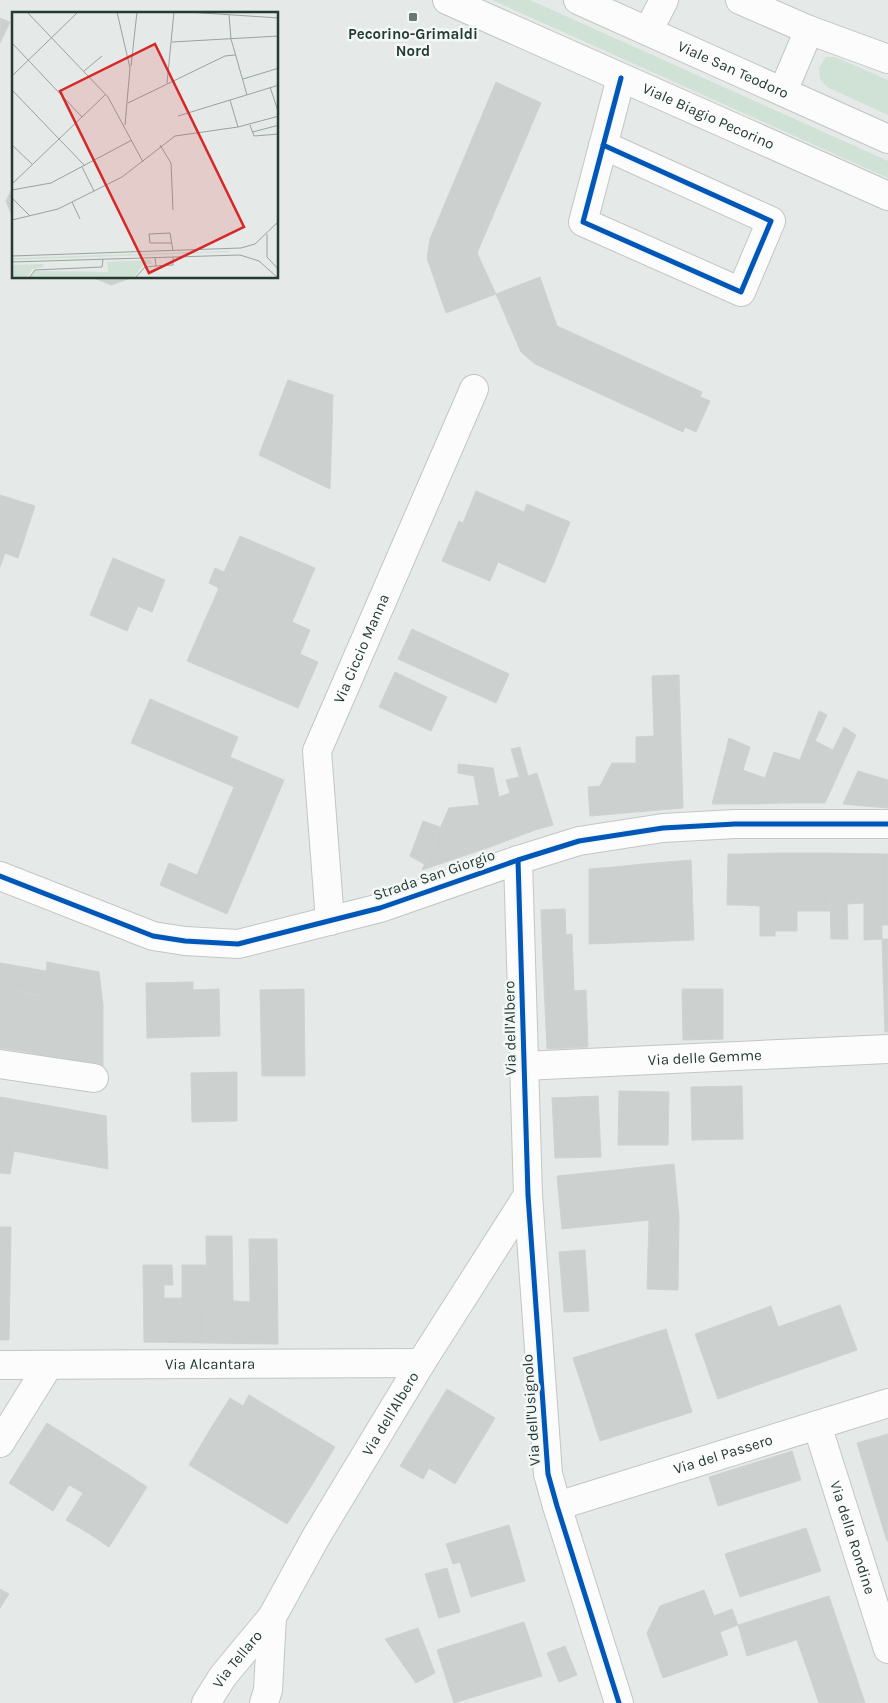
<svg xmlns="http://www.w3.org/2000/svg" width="888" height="1703" font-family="Karla,sans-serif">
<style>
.green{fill:#d0e1d5}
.building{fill:#ccd1cf;stroke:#ced2d0}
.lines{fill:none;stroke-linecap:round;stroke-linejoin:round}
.minor-casing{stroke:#c2c6c4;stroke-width:30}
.tertiary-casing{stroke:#c2c6c4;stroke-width:30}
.secondary-casing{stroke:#c1c7c5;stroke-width:30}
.minor{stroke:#fbfcfb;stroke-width:28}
.tertiary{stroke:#fbfcfb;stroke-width:28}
.secondary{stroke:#fbfcfb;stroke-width:28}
.cycleway-casing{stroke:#f3f8f6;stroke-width:8}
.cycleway{stroke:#0057b8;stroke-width:5}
.poi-dot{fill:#687773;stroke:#f3f8f6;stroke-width:2}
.labels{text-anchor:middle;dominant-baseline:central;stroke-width:5;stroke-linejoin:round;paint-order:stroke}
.poi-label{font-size:15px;font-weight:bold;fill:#253a35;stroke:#f3f8f6}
.street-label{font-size:15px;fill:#253a35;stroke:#f3f8f6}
.inset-road{fill:none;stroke:#98a3a0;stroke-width:1}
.view{fill:#d62828;fill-opacity:0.15;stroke:#d62828;stroke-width:2.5}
.inset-edge{fill:none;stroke:#253a35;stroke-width:2.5}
</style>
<rect width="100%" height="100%" fill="#e5e9e7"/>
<g class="green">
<path d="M492 0H530L888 161V178Z"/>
<path d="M826 57H835L888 80V115L827 87 820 79 819 68Z"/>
</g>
<g class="building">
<path d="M0 18 10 22 0 43Z"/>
<path d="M496 82 541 103 477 253 496 294 446 313 427 258 430 239Z"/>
<path d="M14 185V218H13L6 201Z"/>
<path d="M540 277 557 326 702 392 700 397 710 401 696 432 685 427 683 432 535 364 521 352 496 294Z"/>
<path d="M94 278H131L111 285Z"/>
<path d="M288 380 333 395 330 489 259 455Z"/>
<path d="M476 491 524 512 527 504 570 522 554 562 463 523Z"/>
<path d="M0 495 35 506 18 558 5 553 0 567Z"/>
<path d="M459 521 554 562 545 583 498 562 490 581 442 561Z"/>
<path d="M240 536 315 568 292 622 310 630 300 654 318 662 298 708 187 661 219 588 209 583 215 568 224 572Z"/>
<path d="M113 558 165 580 152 612 138 606 127 631 90 615Z"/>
<path d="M412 629 509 674 496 703 398 659Z"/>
<path d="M395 672 447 697 431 731 379 707Z"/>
<path d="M679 675 683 808 590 816 588 787 600 786 612 763H636V737L654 736 652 676Z"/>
<path d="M150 699 238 737 230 757 284 780 274 804 131 743Z"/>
<path d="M819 711 827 715 815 741 833 750 844 727 856 735 825 803H783Z"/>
<path d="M729 738 750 747 743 770 765 778 756 804H712Z"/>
<path d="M520 747 528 776 537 773 553 825 535 830 511 749Z"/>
<path d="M774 752 800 760 783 803 756 804Z"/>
<path d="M458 764 493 768 499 797 510 793 506 780 519 777 535 830 487 848 474 776 458 773Z"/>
<path d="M858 771 888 780V808L843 804Z"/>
<path d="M234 787 274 804 227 914 160 885 169 863 197 875Z"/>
<path d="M479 805 487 848 422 870 449 808Z"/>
<path d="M423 821 440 827 424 864 410 856Z"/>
<path d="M776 853H829L830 911H797V931H775Z"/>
<path d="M776 853 775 936H760V906L743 905 744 854Z"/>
<path d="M829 853 881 854 882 939 864 940V903L847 904 848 939H831Z"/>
<path d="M728 854H744L743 905H727Z"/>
<rect x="881" y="854" width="7" height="71"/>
<path d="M691 860 694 940 644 942 643 864Z"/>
<path d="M643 864 644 942 616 943 614 867Z"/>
<path d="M614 867 616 943 589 944V869Z"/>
<path d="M565 909 566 935 572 934 573 962 543 963 541 910Z"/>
<path d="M882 939H888V1032H885Z"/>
<path d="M47 962 99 972 103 1005 44 996Z"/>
<path d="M573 962 574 991 586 990 588 1047 547 1049 543 963Z"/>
<path d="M0 963 46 971 44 996 0 987Z"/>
<path d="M193 982V990L219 989 220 1036 147 1038 146 983Z"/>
<path d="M0 987 35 995 26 1052 0 1048Z"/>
<path d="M304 989 305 1076H262L260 990Z"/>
<path d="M682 989H723V1039L683 1040Z"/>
<path d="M35 995 103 1005V1066L26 1052Z"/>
<path d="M237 1072V1121L192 1122 191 1073Z"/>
<path d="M742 1086 743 1139 692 1140 691 1087Z"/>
<path d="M619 1091 669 1092 668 1145H618Z"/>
<path d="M598 1096 601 1157 555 1158 552 1098Z"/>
<path d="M0 1097 23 1101 10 1174 0 1173Z"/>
<path d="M23 1101 106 1116 108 1169 14 1151Z"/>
<path d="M674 1164 679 1217 562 1229 557 1176Z"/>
<path d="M679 1217 678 1290 647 1289 649 1220Z"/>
<path d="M0 1227H11L9 1340H0Z"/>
<path d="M206 1236H232L233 1301 250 1302 249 1239H277L278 1344 207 1343Z"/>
<path d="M585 1250 589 1311 564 1312 559 1252Z"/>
<path d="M143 1265H172L173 1285H164V1298H182V1265H206L207 1343 144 1342Z"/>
<path d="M840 1305 857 1350 794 1372 778 1327Z"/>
<path d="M771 1306 794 1372 718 1399 695 1334Z"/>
<path d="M666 1329 692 1412 600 1441 573 1358Z"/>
<path d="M447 1389 495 1418 455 1484 429 1468 423 1479 400 1466Z"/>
<path d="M249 1395 335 1447 310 1488 211 1428 230 1398 243 1406Z"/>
<path d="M47 1423 126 1473 88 1533 66 1520 83 1493 69 1485 53 1511 9 1483Z"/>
<path d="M211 1428 310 1488 287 1524 189 1465Z"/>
<path d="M888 1434V1541H887L857 1443Z"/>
<path d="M792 1451 801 1480 718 1506 709 1477Z"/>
<path d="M126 1473 147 1487 109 1547 88 1533Z"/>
<path d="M509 1525 525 1581 471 1597 460 1562 453 1564 446 1544Z"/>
<path d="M806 1528 821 1571 740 1597 725 1554Z"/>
<path d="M447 1568 460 1612 439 1618 425 1574Z"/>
<path d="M0 1589 9 1594 0 1608Z"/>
<path d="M704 1590 714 1616 732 1609 738 1625 720 1632 728 1655 663 1678 647 1633 660 1606Z"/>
<path d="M829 1596 839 1626 747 1656 738 1625Z"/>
<path d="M524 1622 542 1676 454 1703 437 1650Z"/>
<path d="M839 1626 865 1703H819L797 1640Z"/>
<path d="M418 1628 435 1673 416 1683 385 1639Z"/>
<path d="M565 1646 577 1675 559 1682 547 1653Z"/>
</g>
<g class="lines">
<g class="minor-casing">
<g id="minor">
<path d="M740 0 809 30"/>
<path d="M648 31 664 0"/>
<path d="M783 91 809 30 888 59"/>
<path d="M603 145 771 221 741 292 583 222 621 78"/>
<path d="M518 860 528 1195 548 1474 557 1506 619 1703"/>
<path id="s1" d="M330 921 317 751 474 389"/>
<path d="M0 1064 94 1078"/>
<path id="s2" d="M523 1066 888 1049"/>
<path id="s3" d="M0 1365 421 1363"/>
<path id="s4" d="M817 1425 888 1649"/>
<path d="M0 1443 48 1366"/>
<path id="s5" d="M557 1506 888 1403"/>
<path id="s6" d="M206 1703 223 1676 272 1617"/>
<path id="s7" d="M264 1703 268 1690 272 1617 316 1537 421 1363 528 1195"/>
</g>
</g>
<g class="tertiary-casing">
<path id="tertiary" d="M0 876 153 936 185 941 238 944 380 908 518 860 579 841 663 828 735 824H888"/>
</g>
<g class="secondary-casing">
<g id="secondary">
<path id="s8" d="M447 0 888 196"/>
<path id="s9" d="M578 0 888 139"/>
</g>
</g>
<use href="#minor" class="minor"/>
<use href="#tertiary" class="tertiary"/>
<use href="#secondary" class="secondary"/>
<g class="cycleway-casing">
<g id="cycleway">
<path d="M603 145 771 221 741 292 583 222 621 78"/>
<path d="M518 860 528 1195 548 1474 557 1506 619 1703"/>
<path d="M0 876 153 936 185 941 238 944 380 908 518 860 579 841 663 828 735 824H888"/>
</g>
</g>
<use href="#cycleway" class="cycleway"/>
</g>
<rect class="poi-dot" x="408" y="12" width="10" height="10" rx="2.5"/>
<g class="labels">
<g class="poi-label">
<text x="413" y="34">Pecorino-Grimaldi<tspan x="413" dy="17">Nord</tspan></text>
</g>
<g class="street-label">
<text stroke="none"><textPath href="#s9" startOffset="170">Viale San Teodoro</textPath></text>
<text stroke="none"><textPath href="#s8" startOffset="286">Viale Biagio Pecorino</textPath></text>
<text stroke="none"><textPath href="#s1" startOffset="282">Via Ciccio Manna</textPath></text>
<text transform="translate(434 875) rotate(-19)">Strada San Giorgio</text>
<text transform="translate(510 1028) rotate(-91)">Via dell'Albero</text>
<text stroke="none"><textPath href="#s2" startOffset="182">Via delle Gemme</textPath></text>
<text stroke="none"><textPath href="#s3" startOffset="210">Via Alcantara</textPath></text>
<text transform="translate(531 1410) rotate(-94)">Via dell'Usignolo</text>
<text stroke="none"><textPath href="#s7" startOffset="322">Via dell'Albero</textPath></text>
<text stroke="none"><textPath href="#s5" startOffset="174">Via del Passero</textPath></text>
<text stroke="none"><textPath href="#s4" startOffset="118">Via della Rondine</textPath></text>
<text stroke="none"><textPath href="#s6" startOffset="54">Via Tellaro</textPath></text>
</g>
</g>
<g transform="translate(12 12)">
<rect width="266" height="266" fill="#e5e9e7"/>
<path d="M218 239V240L0 248V246ZM139 248 140 252H132L121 266H18L23 259 96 260 95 250ZM31 252V255L20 257 15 266H0V253Z" fill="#d0e1d5"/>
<path class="inset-road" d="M15 0 96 85 131 150M105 0 118 56 113 113M176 0 267 6M217 3 219 27 235 83M160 30 267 24M0 31 70 105M119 54 125 0M72 59 90 44M0 64 66 0M231 67 267 56M155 71 162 0M258 75 267 102M0 78 73 154M218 88 226 115M116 91 213 44 223 43M166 104 267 73M238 113 242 124 267 122M241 120 267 113M0 133 20 152M148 133 159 151 161 198M70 155 82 179M0 172 94 82M0 178 39 171 120 128M0 186 18 204M60 190 68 207M0 208 46 197 110 165 163 124 226 115 267 104M255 222V245L267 258M160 231H138L137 222 158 221 161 239M0 244 229 236 243 232 267 209M0 250 228 243 247 249 266 266M144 254 161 253V245M17 266 23 258 90 255 91 247M123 266 133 255 144 254 143 246"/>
<path class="view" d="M143 32 232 215 137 261 48 79Z"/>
<rect width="266" height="266" class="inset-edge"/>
</g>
</svg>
